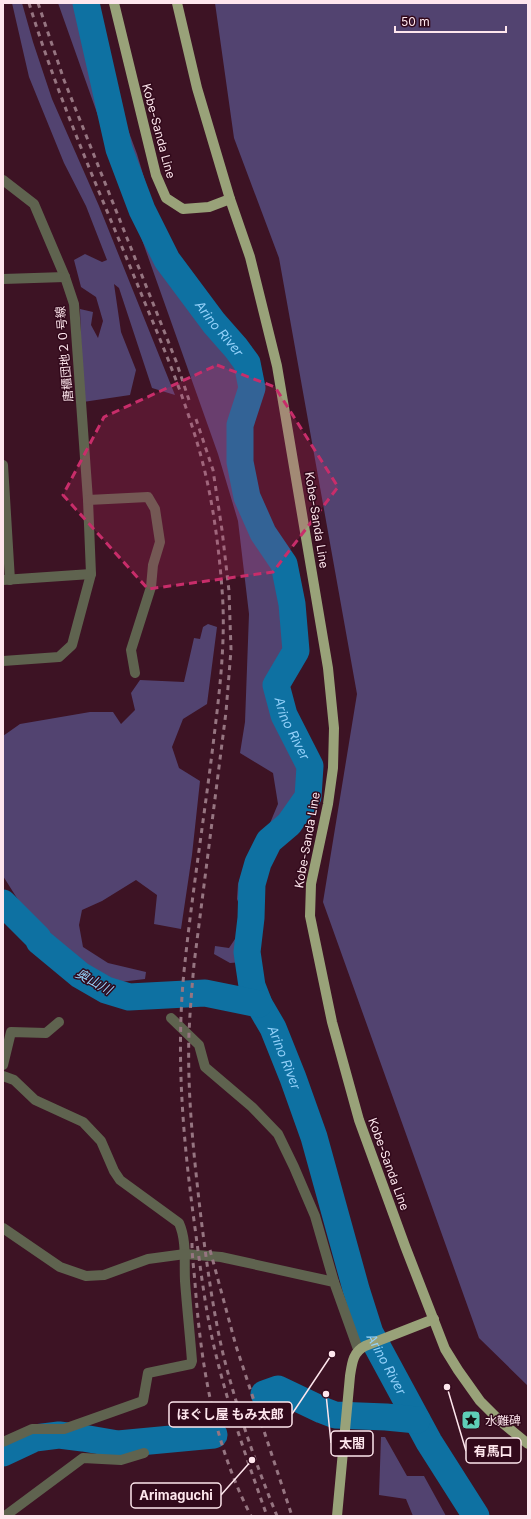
<svg xmlns="http://www.w3.org/2000/svg" width="531" height="1519" font-family="Inter,'Noto Sans JP',sans-serif">
<style>
.green{fill:#524370}
.lines{fill:none;stroke-linecap:round;stroke-linejoin:round}
.river{stroke:#0e71a2;stroke-width:27}
.street{stroke:#5f634f;stroke-width:10}
.primary{stroke:#99a279;stroke-width:10}
.rail{stroke:#967581;stroke-width:3;stroke-dasharray:5 5;stroke-linecap:butt}
.marked{fill:#c82d6a;fill-opacity:0.2;stroke:#c82d6a;stroke-width:3;stroke-dasharray:8 5;stroke-linejoin:round}
.labels{text-anchor:middle;dominant-baseline:central;stroke-width:3;stroke-linejoin:round;paint-order:stroke}
.street-label{font-size:12px;fill:#fee6ed;stroke:#32091b}
.poi-label{font-size:12px;fill:#fee6ed;stroke:#32091b;text-anchor:start}
.water-label{font-size:13px;font-style:italic;fill:#94d1fa;stroke:#32091b}
.leader{fill:none;stroke:#fee6ed;stroke-width:1.5}
.callout-dot{fill:#fee6ed;stroke:#32091b;stroke-width:1.5}
.callout{fill:#32091b;stroke:#fee6ed;stroke-width:1.5}
.callout-label{font-size:13px;text-anchor:middle;font-weight:bold;fill:#fee6ed}
</style>
<rect width="100%" height="100%" fill="#3d1324"/>
<g class="green">
<path d="M12 3H22L33 42 52 99 99 206 175 395 152 388 119 288 114 284 121 332 136 370 130 395 83 402 80 309 93 312 91 325 98 338 103 321 96 297 81 287 74 260 85 254 102 262 107 260 86 206 64 163 29 77Z"/>
<path d="M58 3H96L124 119 137 154 156 218 190 280 241 343 251 346 260 371 259 391 249 425 246 463 256 504 269 533 286 550 294 564 306 641 271 688 279 715 317 781 312 811 301 826 280 844 263 883 256 961 230 963 214 954 215 946 229 948 241 930V910L237 899 238 884 247 860 256 850 265 835 278 804 273 773 240 753 245 722 249 614 238 521 218 454Z"/>
<path d="M215 3H528V1386L479 1338 323 902 357 694 279 258 234 138Z"/>
<path d="M208 624 217 627 207 704 183 719 172 747 179 768 200 781 192 855 181 929 154 924 157 895 136 880 102 901 82 910 79 925 83 947 108 963 146 972 145 979 112 983 65 958 44 929 22 906 3 876V736L20 724 90 712H113L121 724 135 710 131 693 140 680 184 682 194 638 200 639 203 627Z"/>
<path d="M381 1437H385L407 1476H424L446 1516H413L406 1499 379 1495Z"/>
</g>
<g class="lines">
<g class="river">
<path id="s1" d="M86 3 119 149 142 210 167 260 214 323 236 348 247 363 252 388 240 425V462L247 497 263 533 284 564 292 604 296 651 276 685 284 715 310 766 308 797 289 824 269 841 258 863 252 884 251 918 247 952 252 986 259 1004 273 1028 293 1078 314 1137 356 1289 370 1333 429 1442 476 1516"/>
<path d="M3 903 38 938 39 941 80 975 106 990 129 997 205 993 259 1004"/>
<path d="M264 1394 278 1389 322 1410 335 1415 386 1417 417 1420"/>
<path d="M3 1453 35 1438 59 1435 83 1438 118 1444 214 1435"/>
</g>
<g class="street">
<path d="M3 180 34 204 65 277 74 304 88 500 91 574 72 645 59 657 3 661"/>
<path d="M3 279 65 277"/>
<path d="M3 465 10 580"/>
<path d="M88 500 148 497 155 509 160 542 153 565 151 587 131 650 135 673"/>
<path d="M3 580 91 574"/>
<path d="M171 1018 199 1045 205 1067 252 1107 278 1134 294 1167 315 1216 334 1282"/>
<path d="M3 1065 11 1032 46 1033 59 1022"/>
<path d="M3 1076 14 1080 35 1100 83 1122 101 1141 114 1171 120 1180 179 1223C187 1241 184 1262 185 1281 187 1308 190 1335 192 1361L191 1364 148 1373 143 1401 64 1429H32L3 1442"/>
<path d="M3 1228 60 1267 86 1276 104 1275 148 1259 185 1254 221 1257 334 1282 358 1349"/>
<path d="M5 1516 83 1458 121 1460 144 1453"/>
</g>
<g class="primary">
<path d="M114 3 156 175 166 198 183 209 209 207 230 199"/>
<path d="M177 3 197 88 230 199 250 257 277 366 328 668 334 728 333 768 328 804 311 884 310 916 332 1022 359 1120 405 1246 445 1349 458 1370 480 1401 500 1421 528 1444"/>
<path d="M337 1516 350 1376C352 1363 353 1352 365 1346L434 1319"/>
</g>
<g class="rail">
<path d="M29 3C60 105 105 204 145 303 168 358 191 414 205 472 214 510 219 550 222 589 226 638 220 688 214 737 205 812 193 887 185 962 175 1051 183 1140 195 1228 201 1272 206 1316 217 1359 230 1412 249 1465 267 1516"/>
<path d="M38 3 64 80 176 361 189 400"/>
<path d="M196 419 213 470 222 530 229 591 231 650 226 712 194 964C192 987 190 1010 189 1033 187 1095 194 1157 201 1218 207 1265 213 1312 224 1358 238 1412 256 1465 277 1516"/>
<path d="M192 1243C192 1257 194 1270 195 1283 201 1365 213 1442 251 1516"/>
<path d="M210 1250 236 1346 292 1516"/>
</g>
</g>
<path class="marked" d="M217 365 275 387 338 487 273 572 148 589 63 495 104 417Z"/>
<defs>
<g id="sight-square" transform="scale(1)"><rect x="-9" y="-9" width="18" height="18" rx="4" fill="#5eceb7" stroke="#32091b"/><path d="M0-6L1.8-2.2L6-1.7L2.9 1.2L3.7 5.4L0 3.3L-3.7 5.4L-2.9 1.2L-6-1.7L-1.8-2.2Z" fill="#111"/></g>
</defs>
<g fill-rule="evenodd">
<use href="#sight-square" x="471" y="1420"/>
</g>
<g class="labels">
<g class="street-label">
<text transform="translate(159 131) rotate(75)">Kobe-Sanda Line</text>
<text transform="translate(64 354) rotate(-95)">唐櫃団地２０号線</text>
<text transform="translate(317 520) rotate(81)">Kobe-Sanda Line</text>
<text transform="translate(307 840) rotate(-80)">Kobe-Sanda Line</text>
<text transform="translate(389 1164) rotate(70)">Kobe-Sanda Line</text>
</g>
<g class="poi-label">
<text x="485" y="1420">水難碑</text>
</g>
<g class="water-label">
<text stroke="none"><textPath href="#s1" startOffset="357">Arino River</textPath></text>
<text stroke="none"><textPath href="#s1" startOffset="789">Arino River</textPath></text>
<text transform="translate(94 981) rotate(29)">奥山川</text>
<text stroke="none"><textPath href="#s1" startOffset="1149">Arino River</textPath></text>
<text stroke="none"><textPath href="#s1" startOffset="1473">Arino River</textPath></text>
</g>
</g>
<path class="leader" d="M332 1354L292 1414M326 1394L331 1443M447 1387L466 1451M252 1460L221 1495"/>
<g class="callout-dot">
<circle cx="332" cy="1354" r="4"/>
<circle cx="326" cy="1394" r="4"/>
<circle cx="447" cy="1387" r="4"/>
<circle cx="252" cy="1460" r="4"/>
</g>
<g class="callout">
<rect x="169" y="1402" width="123" height="25" rx="4"/>
<rect x="331" y="1431" width="42" height="25" rx="4"/>
<rect x="466" y="1438" width="55" height="25" rx="4"/>
<rect x="131" y="1483" width="90" height="25" rx="4"/>
</g>
<g class="callout-label">
<text x="230" y="1419">ほぐし屋 もみ太郎</text>
<text x="352" y="1448">太閤</text>
<text x="493" y="1456">有馬口</text>
<text x="176" y="1500">Arimaguchi</text>
</g>
<rect width="531" height="1519" fill="none" stroke="#fee6ed" stroke-width="8"/>
<path d="M395 26v6h111v-6" fill="none" stroke="#fee6ed" stroke-width="2"/>
<text x="401" y="26" font-size="12" fill="#fee6ed" stroke="#32091b" stroke-width="3" paint-order="stroke">50 m</text>
</svg>
